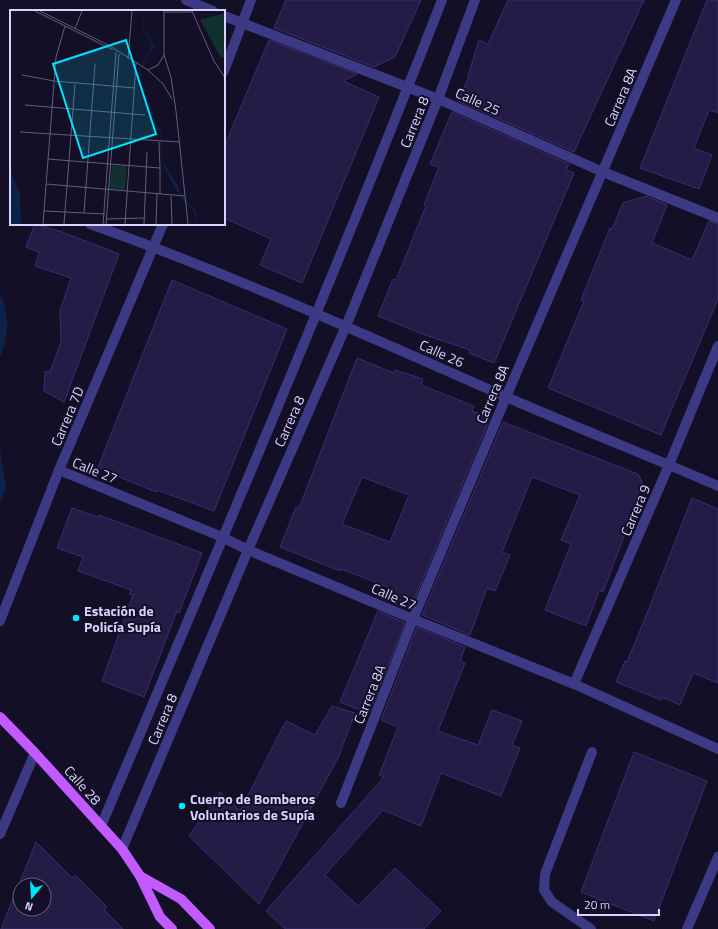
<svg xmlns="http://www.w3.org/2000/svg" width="718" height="929" font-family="'Titillium Web',sans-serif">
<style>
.water{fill:#0c2248}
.building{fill:#241b47;stroke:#3b2d73;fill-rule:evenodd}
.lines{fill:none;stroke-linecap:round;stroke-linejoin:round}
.service{stroke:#3d3a85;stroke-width:10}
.minor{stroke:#3d3a85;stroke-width:10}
.primary{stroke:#c25bff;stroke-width:10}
.poi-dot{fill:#00e5ff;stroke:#130f26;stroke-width:1.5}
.labels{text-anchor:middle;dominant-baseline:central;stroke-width:4;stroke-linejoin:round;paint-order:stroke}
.street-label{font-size:14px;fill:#d9d4ff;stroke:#130f26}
.poi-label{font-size:14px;font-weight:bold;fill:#d9d4ff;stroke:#130f26;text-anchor:start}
.inset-road{fill:none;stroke:#625e7d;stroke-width:1}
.view{fill:#00e5ff;fill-opacity:0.15;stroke:#00e5ff;stroke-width:2}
.inset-edge{fill:none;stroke:#d9d4ff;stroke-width:2}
</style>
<rect width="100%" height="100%" fill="#130f26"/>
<g class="water">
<path d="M0 293C10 317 9 334 0 358Z"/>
<path d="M0 449 6 487 0 504Z"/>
</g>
<g class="building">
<path d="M286 0H421L395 57 374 67 274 28Z"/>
<path d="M508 0H644L574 152 458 101 468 79V76L479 40 488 44Z"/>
<path d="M707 0H718V113L709 110 694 148 712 155 699 189 640 168Z"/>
<path d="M269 40 357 74 343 81 379 97 302 283 260 265 271 239 224 218V147Z"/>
<path d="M452 112 569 164 566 170 574 173 494 363 469 353 470 350 425 335 378 316 393 279 396 280 426 206 424 205 439 167 430 164Z"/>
<path d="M646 196 667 205 652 243 692 260 709 221 718 224V299L661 435 548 388 584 301 581 300 610 228 612 229 623 203Z"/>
<path d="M35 224 62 232 119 254 64 402 44 391 45 371 50 372 61 342 60 311 71 278 35 266 39 252 26 247Z"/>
<path d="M172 280 287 329 214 511 157 490 156 492 107 472 108 471 98 467Z"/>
<path d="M357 358 394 373 395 370 423 379 421 385 474 406 472 411 490 418 410 610 383 599 388 587 341 569 340 571 280 547 296 507 299 508ZM362 477 409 495 390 542 342 524Z"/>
<path d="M503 422 638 474 642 482 634 504 636 505 603 592 599 591 586 626 545 610 571 544 561 540 580 495 532 477 502 552 510 555 495 591 487 588 470 635 422 615Z"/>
<path d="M692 498 718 509V683L693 673 680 705 662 697 661 700 616 682 625 661 627 662 648 611Z"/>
<path d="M72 508 98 517 99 515 202 553 179 613 177 611 144 697 102 681 133 595 129 594 131 590 78 571 83 557 57 548Z"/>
<path d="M378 611 405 623 369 714 340 702Z"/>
<path d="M417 627 465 647 460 661 465 663 438 731 478 745 492 710 522 721 512 745 520 748 501 796 441 773 421 826 383 810 325 875 358 906 395 868 441 911 424 929H285L266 911 384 777 379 775 398 727 381 720Z"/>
<path d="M332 706 355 713 338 758 259 904 189 836 220 792 240 811 286 721 315 735Z"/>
<path d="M634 752 707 781 654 921 581 892Z"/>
<path d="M36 842 72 878 75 875 107 907 104 910 123 929H1ZM20 885H44V909H20Z"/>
</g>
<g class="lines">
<path class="service" d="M591 929 552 902 544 890 545 874 592 752"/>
<g class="minor">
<path d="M186 0 213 11"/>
<path d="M224 16 438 99 603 172 718 218"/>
<path d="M224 71 251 0"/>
<path d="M90 224C231 274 367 336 504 396 575 427 647 455 718 486"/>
<path d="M59 470 222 537 248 550 413 619 574 684 718 749"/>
<path d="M0 621 59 470 163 224"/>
<path d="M574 684 669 465 718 346"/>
<path d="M341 803 413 619 506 397 676 0"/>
<path d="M101 826C217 552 334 278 442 0"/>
<path d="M0 834 35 753"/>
<path d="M122 849 248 550 346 326 438 99 475 0"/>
<path d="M687 929 718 857"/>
</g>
<g class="primary">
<path d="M0 717 35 753 122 849 140 876 160 917 172 929"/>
<path d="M140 876 181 899 210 929"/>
</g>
</g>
<g class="poi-dot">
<circle cx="76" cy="618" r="4"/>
<circle cx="182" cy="806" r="4"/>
</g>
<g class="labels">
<g class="street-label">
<text transform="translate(620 97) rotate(-67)">Carrera 8A</text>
<text transform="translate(478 101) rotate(24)">Calle 25</text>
<text transform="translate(414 122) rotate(-68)">Carrera 8</text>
<text transform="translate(442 353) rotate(24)">Calle 26</text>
<text transform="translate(492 394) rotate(-67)">Carrera 8A</text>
<text transform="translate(67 416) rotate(-67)">Carrera 7D</text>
<text transform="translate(289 421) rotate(-66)">Carrera 8</text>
<text transform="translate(95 470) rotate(22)">Calle 27</text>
<text transform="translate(635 510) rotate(-67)">Carrera 9</text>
<text transform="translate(394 596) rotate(23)">Calle 27</text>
<text transform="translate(369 694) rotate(-68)">Carrera 8A</text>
<text transform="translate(162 719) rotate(-67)">Carrera 8</text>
<text transform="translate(83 785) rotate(48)">Calle 28</text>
</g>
<g class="poi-label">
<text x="84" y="610">Estación de<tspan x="84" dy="16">Policía Supía</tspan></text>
<text x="190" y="798">Cuerpo de Bomberos<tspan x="190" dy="16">Voluntarios de Supía</tspan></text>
</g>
</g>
<g transform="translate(10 10)">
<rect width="215" height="215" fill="#130f26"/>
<path d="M215 3V46L211 48 190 10ZM102 155 117 156 115 180 99 179Z" fill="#12302f"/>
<path d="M134 1V19L144 36 130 60 131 75 135 82 137 92 143 101 145 113 151 121 152 151 168 176 170 184 185 199 188 214 183 200 169 185 151 151 150 122 144 114 142 101 136 93 130 75 129 60 142 36 133 19ZM0 159 10 185 11 214H0Z" fill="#0c2248"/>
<path class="inset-road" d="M25 1 103 40M30 1 100 36 138 60 153 74 162 89M154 1V45L161 67 166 101 178 214M182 1 204 51 215 68M154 2H183M65 19 72 1M118 49 122 1M138 60 148 55 154 45M12 65 44 71 125 78M15 95 135 105M10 122 170 132M149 132 150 158M38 149 150 158V184M36 174 175 186M161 186 162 214M34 201 95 204M74 203 85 54M96 209 134 208M33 214 46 47 55 16M54 214 65 74M93 214 106 42M96 214 109 44M115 214 126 53M134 214 137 142M146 214 147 184"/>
<path class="view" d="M116 30 146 124 73 148 43 54Z"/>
<rect width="215" height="215" class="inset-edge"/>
</g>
<g transform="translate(32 897) rotate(198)"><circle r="19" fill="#130f26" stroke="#625e7d"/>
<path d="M0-3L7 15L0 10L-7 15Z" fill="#00e5ff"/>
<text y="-6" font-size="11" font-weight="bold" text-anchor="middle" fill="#d9d4ff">N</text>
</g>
<path d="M578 909v6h81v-6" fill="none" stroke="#d9d4ff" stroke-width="2"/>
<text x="584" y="909" font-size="12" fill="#d9d4ff" stroke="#130f26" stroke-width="3" paint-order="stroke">20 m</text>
</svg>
